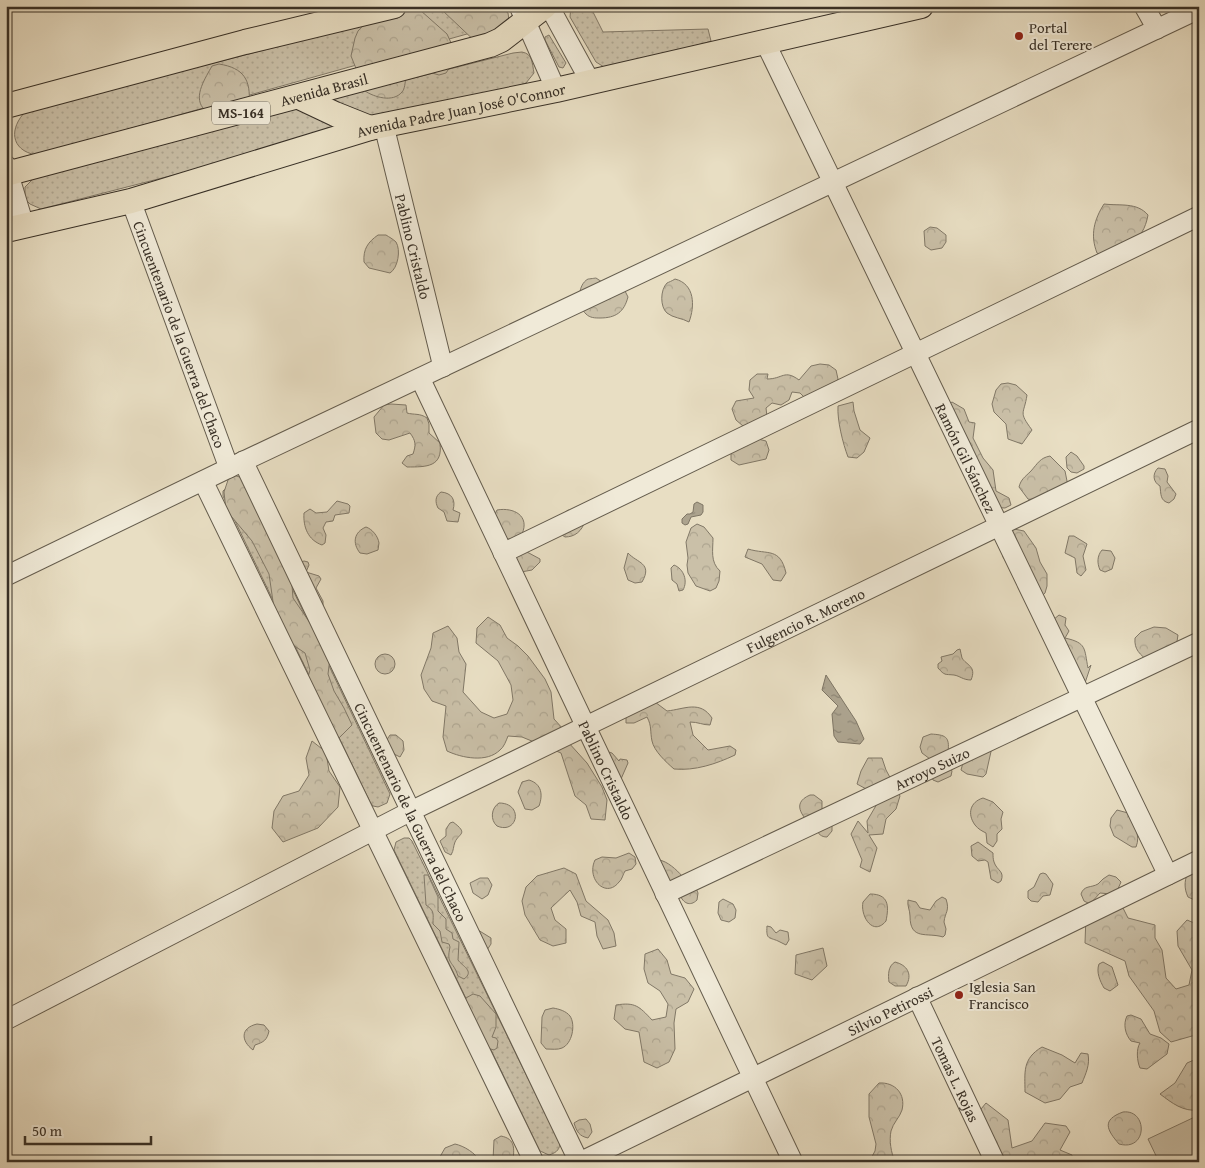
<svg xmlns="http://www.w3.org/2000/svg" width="1205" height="1168" font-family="'Gentium Book Plus',serif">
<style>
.green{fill:url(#green-dots);stroke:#817867}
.forest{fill:url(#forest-crowns);stroke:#817867}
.pitch{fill:#cac0a8;stroke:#817867}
.water{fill:url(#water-ripples);stroke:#7e7564}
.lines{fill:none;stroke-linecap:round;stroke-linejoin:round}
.minor-casing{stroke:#645c4d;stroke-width:21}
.major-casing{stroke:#383026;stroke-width:26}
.minor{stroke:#f0ead8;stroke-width:19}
.major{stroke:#e8dec3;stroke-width:24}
.poi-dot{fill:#8f2418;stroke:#f0ead8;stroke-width:2}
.labels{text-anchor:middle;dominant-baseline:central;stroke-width:4;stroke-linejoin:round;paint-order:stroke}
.shield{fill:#f0ead8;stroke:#6f685b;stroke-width:1}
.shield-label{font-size:14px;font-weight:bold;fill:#383026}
.poi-label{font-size:15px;fill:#383026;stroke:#f0ead8;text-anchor:start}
.street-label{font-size:15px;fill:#383026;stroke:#f0ead8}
</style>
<defs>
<pattern id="green-dots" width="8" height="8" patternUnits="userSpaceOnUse" patternTransform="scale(1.25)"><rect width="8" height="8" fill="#cac0a8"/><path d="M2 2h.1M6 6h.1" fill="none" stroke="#aea590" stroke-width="1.8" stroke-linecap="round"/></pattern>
<pattern id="forest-crowns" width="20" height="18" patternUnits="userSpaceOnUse" patternTransform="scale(1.25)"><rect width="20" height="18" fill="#cac0a8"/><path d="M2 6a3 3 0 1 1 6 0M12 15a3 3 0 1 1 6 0" fill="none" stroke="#aea590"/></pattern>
<pattern id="water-ripples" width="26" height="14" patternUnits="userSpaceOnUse" patternTransform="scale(1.25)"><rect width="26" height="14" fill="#aca38e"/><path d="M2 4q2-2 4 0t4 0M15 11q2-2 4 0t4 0" fill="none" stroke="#8d8574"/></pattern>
</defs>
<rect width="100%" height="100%" fill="#e8dec3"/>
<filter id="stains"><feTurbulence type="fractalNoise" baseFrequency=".004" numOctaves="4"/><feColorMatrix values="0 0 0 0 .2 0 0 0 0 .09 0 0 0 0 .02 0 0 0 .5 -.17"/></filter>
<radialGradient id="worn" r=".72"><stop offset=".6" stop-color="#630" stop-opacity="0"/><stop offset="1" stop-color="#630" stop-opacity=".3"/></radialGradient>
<g class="green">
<path d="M436 6H506C509 15 505 19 499 25L36 155C10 150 9 128 26 111Z"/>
<path d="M571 6H590L603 32 708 29 711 41 705 43 611 67H604L596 62 570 17Z"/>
<path d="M549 35 566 63 563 68 559 67 545 40V37Z"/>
<path d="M522 52C533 54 532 63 534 73L526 83 520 85 371 118 330 99 513 53Z"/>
<path d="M296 109 338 125 334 134 41 209 30 204 25 199V187L33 179Z"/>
<path d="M243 485 390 794 387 803 378 807 373 806 370 802 223 496V491L227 487Z"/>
<path d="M404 838H409L412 841 560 1144C559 1151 555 1153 549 1155L540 1151 394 850 396 842Z"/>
</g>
<g class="forest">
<path d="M392 6H407L420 10 447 34 453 47 450 67 446 73 439 75 425 71 406 77C405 82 405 89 402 92 393 103 374 97 365 91L351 56 355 38 358 31 371 17Z"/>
<path d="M442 6H499L508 13 509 20 480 46 442 10Z"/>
<path d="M219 64C244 68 251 80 249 104L218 122C213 118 207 113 203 108 193 96 206 77 212 66Z"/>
<path d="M1104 204C1120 206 1137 202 1148 215 1143 243 1126 246 1103 257L1097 253C1090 235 1094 220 1104 204Z"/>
<path d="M930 227 937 228 946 235V242L942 248 931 250 925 246 924 231Z"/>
<path d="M378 235H386C389 237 393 239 396 242 401 250 398 268 390 273L369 268 364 262C363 249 368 242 378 235Z"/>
<path d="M596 278 608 286 624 289 628 297C624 312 616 318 600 318 595 318 590 318 586 314 577 306 577 285 588 279 589 279 596 278 596 278Z"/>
<path d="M675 279C695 284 695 306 689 322 682 318 673 318 667 313 660 307 660 290 667 283 669 282 672 281 675 279Z"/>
<path d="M820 364 829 365 836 370 838 379 830 391 807 400 800 393 792 392 789 400 781 405 772 403 766 408 767 417 758 439 766 441 769 450 766 459 739 465 731 460V450L740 435 743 426 736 420 732 409 736 401 754 398 749 390 750 380 757 374H768L767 379C783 379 784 369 799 380L811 366Z"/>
<path d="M1008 383 1016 385 1027 395C1024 415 1018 411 1032 430L1022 444 1008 439 1006 424 994 412 992 404 996 390 1001 384Z"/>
<path d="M853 402 854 411 860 430 870 438 864 452 857 458 848 457C843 444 837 420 838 406Z"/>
<path d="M952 402 964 409 969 422 975 423 973 438 983 458 993 470 996 491 1009 498 1011 505 1005 508 990 507 946 406Z"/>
<path d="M391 404 406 405 407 413C414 415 420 413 427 418L429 424V433L440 443C443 467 427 467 407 467L402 463 407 456 413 454C416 445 416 441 410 433L389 440 382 439 376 433 374 417 384 405Z"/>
<path d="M1071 452 1077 456 1084 466V469L1077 473 1071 472 1067 468 1066 457Z"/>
<path d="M1050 456 1065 471 1068 486 1035 502 1028 499 1019 487C1021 479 1025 477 1031 471 1038 463 1040 458 1050 456Z"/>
<path d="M1158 468 1165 469 1168 476 1167 482 1176 494 1174 499 1169 503C1160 501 1161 494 1160 486 1153 482 1152 474 1158 468Z"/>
<path d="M230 474 246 479 290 561 293 598 323 642 330 658 328 674 334 691 344 708 352 725 339 738 324 719 305 688 310 670 305 653 290 643 277 629 269 574 252 541 226 510 224 492Z"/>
<path d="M441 492C452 493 456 500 453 510L460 513 458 522 447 521 444 512 438 508C435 502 435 496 441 492Z"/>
<path d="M337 501 348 504 350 506 349 513 335 515 333 521 326 522 323 528 326 535 325 543 322 545C308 540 303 527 304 513L310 509 316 513 327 512Z"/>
<path d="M497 510C514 507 530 516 522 534L514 539H506L494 516Z"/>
<path d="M568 510 572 511 585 521C582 531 575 537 565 537L562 535V515Z"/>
<path d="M697 524 704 527 713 538C713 550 710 562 720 571L719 581 716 588 710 591 696 586 688 573 687 565 688 558 686 542 691 528Z"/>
<path d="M366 527C372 529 378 536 379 543L378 550 367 554 360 553C352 543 354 532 366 527Z"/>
<path d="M1009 528 1024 531 1036 548 1040 562 1047 574V586L1045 593 1040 598 1007 563 1003 557 1000 543Z"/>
<path d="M1069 536H1074L1087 544 1083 556 1086 570 1081 576 1077 573 1075 558 1065 553Z"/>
<path d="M748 549C768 555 780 547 786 573L781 581 773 580 762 564 745 557Z"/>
<path d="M1102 550 1111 551 1115 558 1112 569 1105 572 1100 570C1097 563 1097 556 1102 550Z"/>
<path d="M519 552H527L540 559V562L532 570 521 572 515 558Z"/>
<path d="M628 553C637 563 653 563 642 582L635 583 628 580 624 568Z"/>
<path d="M304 561 308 562 309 565 306 572 319 576 321 579 316 588 323 601V607L301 562Z"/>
<path d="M674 565C684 569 688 581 683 590L679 591 677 584 672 580 671 568Z"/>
<path d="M1059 615 1066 618 1065 625 1069 631 1065 638C1087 643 1084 648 1088 668L1091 665 1084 686 1053 620Z"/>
<path d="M488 617 500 625 507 638 518 646 528 656 545 679 551 692 554 719 564 730 568 742 587 763 602 787 607 800 605 820 591 819 586 805 575 796 561 753 522 737 508 736C506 741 504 747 500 750 487 763 462 758 447 751L443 737 446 706 432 701 424 689 421 675 431 648 433 633 448 626 457 638 459 652 466 664 463 692 481 712 494 718 507 714 513 700 511 685 498 661 476 643 477 628Z"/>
<path d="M1154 627 1166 628 1178 635 1176 648 1149 662C1140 654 1134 650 1135 638L1141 632Z"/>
<path d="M960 649C961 652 961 655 962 658 966 665 977 666 971 680 963 680 960 676 954 675 945 674 945 676 938 668V664L942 661 941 657 953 654 957 650Z"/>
<circle cx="385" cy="664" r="10"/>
<path d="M655 702 667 711C685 709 700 700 712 718L710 725C703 725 698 722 690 722L693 735 708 750 730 746 736 750 735 755C716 764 695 771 674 769 666 762 654 751 652 741 650 732 652 726 647 717L634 723H626V716Z"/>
<path d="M931 734C945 735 950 736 948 752L930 759 922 753 920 747 923 737Z"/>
<path d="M390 735H396L403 741 404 750 400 757 394 754 386 741Z"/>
<path d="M312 741 326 752 329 771 340 787 338 807 318 828 283 842 272 828 274 811 283 796 299 791 309 775 306 758Z"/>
<path d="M992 747 986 774 983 777 967 774 961 770 964 759Z"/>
<path d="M605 751 612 753 619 761 620 759 627 760 628 763 621 779Z"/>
<path d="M868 758H882L886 770 900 796 896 809 886 819 883 834 869 835 877 848 870 872 860 867 862 860 851 834 858 821 868 833 867 821 881 797 857 784 861 771Z"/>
<path d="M949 766 952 771 951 776 938 782 933 780 932 778Z"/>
<path d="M529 780C542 784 543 795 539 806L532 810 525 809 518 792 522 782Z"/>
<path d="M810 795H814L822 801V810L832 825V831L827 837C821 837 819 834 815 829 805 819 789 804 810 795Z"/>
<path d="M983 798 993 802 1003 812 1001 819 1002 829 997 834V841L993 847 987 843 986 833C982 831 978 829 975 825 967 814 970 802 983 798Z"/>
<path d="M499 803C524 803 518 835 497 826 490 820 491 808 499 803Z"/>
<path d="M1117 810 1128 813C1134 824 1141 835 1136 847H1132L1114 836 1110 826 1111 818Z"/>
<path d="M453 822C469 834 459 833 455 842 453 847 454 850 451 855L445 852 440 841 446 836V829L450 823Z"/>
<path d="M978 842 993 853C993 856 993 859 994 862 997 871 1005 871 1001 881L998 883 991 879 988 862 985 860 978 861 972 856 971 846Z"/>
<path d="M629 853 635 857 636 864 632 869 625 871C623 874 622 880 619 882 606 899 586 879 595 860L602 857 616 858Z"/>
<path d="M1199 853V902L1188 897C1180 880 1190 868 1199 853Z"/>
<path d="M659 860C667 861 677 870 682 876V879L669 882Z"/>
<path d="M564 868 576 874 586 901 608 920 614 933 616 946 603 949 597 936 595 922 581 916 577 902 570 890 551 908 555 920 566 929V943L553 946 540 940 525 915 522 901 526 887 537 876Z"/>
<path d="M1043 873 1046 874 1053 884 1050 895 1043 896 1038 902 1031 901 1028 898V891L1034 887 1040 874Z"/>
<path d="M424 875H428L438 897V911L446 919V929L452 933 453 939 459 942 458 960C462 966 475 971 464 979L458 976C453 960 446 965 450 947L449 944 442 942 440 931 433 924C433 914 435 911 426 905Z"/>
<path d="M1109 875 1116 877 1121 882 1117 891 1111 894 1100 893 1090 904 1084 901 1081 894C1084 885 1091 888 1098 884L1103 879Z"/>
<path d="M480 878H488L492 885 488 895 482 899 473 893 470 883Z"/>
<path d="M695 886 698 893 697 900C690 907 683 903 680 895Z"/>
<path d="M870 894C889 894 889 906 886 921 873 937 860 916 863 902Z"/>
<path d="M942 897 946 899C950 911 945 912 944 922L946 929 945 935 943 937C927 932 910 941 910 916 910 910 907 906 908 900L916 902 920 908 930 910 936 901Z"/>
<path d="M723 899 733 904 736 910 735 918 729 922 721 920 718 913 719 902Z"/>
<path d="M1122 906 1128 918 1155 925V938L1162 950 1166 978 1176 989 1189 985 1192 970 1178 946 1177 931 1187 920 1199 925V1034L1171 1042 1160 1032 1154 1011 1129 976 1125 961 1085 943 1086 915Z"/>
<path d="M767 926 771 927 776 933 780 930 788 932 789 940 786 945C783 944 781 942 778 941 769 937 766 940 767 926Z"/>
<path d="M478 930 491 938V944L487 950 475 931Z"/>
<path d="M823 948 827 966 812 980 795 974 796 955Z"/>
<path d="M658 949 667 960 671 974 685 978 694 989 688 1002 676 1009 674 1023 675 1049 669 1062 657 1068 644 1062 639 1032 625 1029 614 1019 616 1005C635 1002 639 1006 652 1020L666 1017 668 1004 660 991 648 983 644 969 645 954Z"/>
<path d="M895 962C907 965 913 974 906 986H895L889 982C888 975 888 966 895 962Z"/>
<path d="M1103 962 1112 967 1118 985 1110 991 1104 988C1100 981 1096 972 1099 964Z"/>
<path d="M473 994 480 996 496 1014V1027L492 1037 496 1038 498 1041 497 1048 494 1050 487 1048 465 1002 466 998Z"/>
<path d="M553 1008C559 1009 566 1011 570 1016 576 1025 572 1044 562 1048 558 1050 551 1049 546 1049L541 1043 542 1017 545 1010Z"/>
<path d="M1131 1015 1141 1019 1150 1034 1161 1038 1169 1044 1167 1054 1147 1069 1140 1068C1137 1061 1136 1049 1140 1043L1131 1041C1125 1034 1123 1024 1127 1016Z"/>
<path d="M257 1024 264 1025 269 1031C267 1040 264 1042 255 1045L253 1050C241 1041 240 1028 257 1024Z"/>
<path d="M1042 1047 1062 1055 1075 1063 1081 1053 1088 1054C1090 1065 1086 1073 1082 1083L1070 1087 1060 1099 1045 1103 1025 1092C1025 1072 1022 1059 1042 1047Z"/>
<path d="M1194 1060 1199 1061V1110C1183 1112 1172 1103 1160 1094L1175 1083 1187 1063Z"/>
<path d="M879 1083C895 1082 906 1094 902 1110 900 1117 893 1123 891 1131 889 1141 891 1152 895 1162H869L875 1151 876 1144 869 1117V1094Z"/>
<path d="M986 1103 1008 1120 1012 1148 1032 1141 1045 1123 1066 1126 1070 1132 1060 1150 1072 1155V1162H1025L1023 1160V1162H994L983 1139 981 1109Z"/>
<path d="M1123 1112C1148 1109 1148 1152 1119 1144 1107 1130 1101 1120 1123 1112Z"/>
<path d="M586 1119 590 1124 592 1132 588 1138C579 1136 577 1132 574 1123L579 1120Z"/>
<path d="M501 1136C516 1139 514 1149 513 1162H494L493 1160 494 1140Z"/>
<path d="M455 1144C464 1146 476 1153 480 1162H437L445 1148Z"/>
</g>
<path class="pitch" d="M1199 1115V1162H1159L1148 1139Z"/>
<g class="water">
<path d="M697 502 703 505V512L701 515 691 517 688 524 685 525 682 523V519L687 514H690L693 512 694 504Z"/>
<path d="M826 675 856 721 864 739 860 744 838 742 834 736 832 714 838 706 822 690Z"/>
</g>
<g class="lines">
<g class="minor-casing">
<g id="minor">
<path d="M519 6 556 90"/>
<path d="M549 6 591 83"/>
<path d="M1144 6 1157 29"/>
<path id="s1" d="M765 42 1168 875"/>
<path id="s2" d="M384 126 443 367"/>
<path d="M6 165 24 225"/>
<path id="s3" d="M131 201 229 468"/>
<path id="s4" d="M420 378 793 1162"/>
<path id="s5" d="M243 461 579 1162"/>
<path d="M203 481 534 1162"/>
<path d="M503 553 1199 216"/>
<path d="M6 576 229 468 1199 9"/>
<path id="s6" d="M665 894 1199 642"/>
<path id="s7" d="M917 997 995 1162"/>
<path id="s8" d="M6 1020 411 811 1199 429"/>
<path id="s9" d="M580 1162 1199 860"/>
</g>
</g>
<g class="major-casing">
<g id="major">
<path d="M299 97 335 114 370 128"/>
<path d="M6 106 245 42 394 6"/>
<path id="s10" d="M6 174 490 45 501 40 545 6"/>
<path id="s11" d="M6 230 131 201 370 128 556 90 921 6"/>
</g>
</g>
<use href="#minor" class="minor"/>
<use href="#major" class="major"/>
</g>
<g class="poi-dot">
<circle cx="1019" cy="36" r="5"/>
<circle cx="959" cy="995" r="5"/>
</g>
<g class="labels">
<rect class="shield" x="212" y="101.5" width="58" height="23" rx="4"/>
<g class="shield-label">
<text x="241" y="113">MS-164</text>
</g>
<g class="poi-label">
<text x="1029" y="27">Portal<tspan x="1029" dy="17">del Terere</tspan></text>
<text x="969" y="986">Iglesia San<tspan x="969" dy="17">Francisco</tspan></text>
</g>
<g class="street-label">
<text stroke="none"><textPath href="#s10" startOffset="329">Avenida Brasil</textPath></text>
<text stroke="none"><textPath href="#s11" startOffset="471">Avenida Padre Juan José O'Connor</textPath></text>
<text stroke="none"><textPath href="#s2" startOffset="124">Pablino Cristaldo</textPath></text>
<text stroke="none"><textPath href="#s3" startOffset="142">Cincuentenario de la Guerra del Chaco</textPath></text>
<text stroke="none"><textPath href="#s1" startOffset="462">Ramón Gil Sánchez</textPath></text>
<text stroke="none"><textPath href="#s8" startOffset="894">Fulgencio R. Moreno</textPath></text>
<text stroke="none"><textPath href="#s6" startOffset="295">Arroyo Suizo</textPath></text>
<text stroke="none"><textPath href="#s4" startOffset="434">Pablino Cristaldo</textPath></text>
<text stroke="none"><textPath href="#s5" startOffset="389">Cincuentenario de la Guerra del Chaco</textPath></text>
<text stroke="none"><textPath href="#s9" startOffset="345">Silvio Petirossi</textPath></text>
<text stroke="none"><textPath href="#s7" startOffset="91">Tomas L. Rojas</textPath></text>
</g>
</g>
<rect width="1205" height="1168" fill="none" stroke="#e8dec3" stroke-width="25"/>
<rect x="8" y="8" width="1190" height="1153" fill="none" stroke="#383026" stroke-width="2.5"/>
<rect x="12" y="12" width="1180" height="1143" fill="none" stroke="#383026"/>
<path d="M25 1136v8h126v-8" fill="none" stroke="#383026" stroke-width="2.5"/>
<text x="32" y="1136" font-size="15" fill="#383026" stroke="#f0ead8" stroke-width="4" paint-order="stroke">50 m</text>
<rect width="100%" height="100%" filter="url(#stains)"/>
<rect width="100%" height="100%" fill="url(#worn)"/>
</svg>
